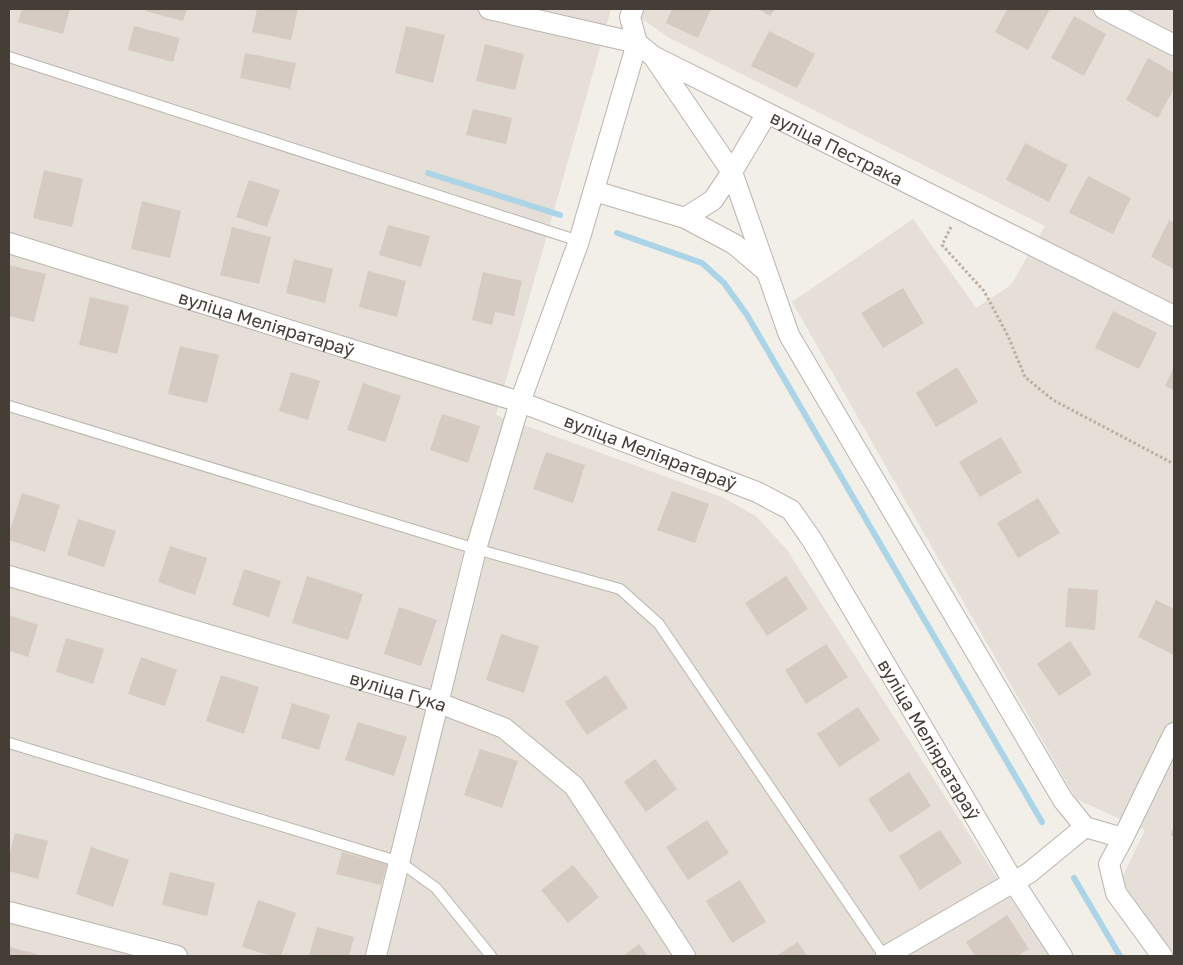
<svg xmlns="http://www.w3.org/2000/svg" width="1183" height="965" font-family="'Golos Text',sans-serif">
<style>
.residential{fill:#e5dfd7}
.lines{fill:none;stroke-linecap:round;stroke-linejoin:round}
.stream{stroke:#abd5e7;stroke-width:6}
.building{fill:#d5cbc2}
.lane-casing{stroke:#bcb4ac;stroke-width:12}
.street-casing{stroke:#bcb4ac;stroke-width:22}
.path{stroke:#bcae9f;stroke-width:3;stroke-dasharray:2.5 2.5;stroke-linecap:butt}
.lane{stroke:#fff;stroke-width:10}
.street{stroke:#fff;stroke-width:20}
.labels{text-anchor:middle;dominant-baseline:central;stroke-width:5;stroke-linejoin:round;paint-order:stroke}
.street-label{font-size:18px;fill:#443e37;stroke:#fff}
</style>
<rect width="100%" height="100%" fill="#f2eee8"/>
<g class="residential">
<path d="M9 9H611L496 415 722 497 757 517 787 550 1010 898 1050 956H9Z"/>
<path d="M628 9H1174V956L1131 897 1122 878 1145 830 1076 799 792 302 913 219 976 308 1011 285 1045 226 668 37Z"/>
</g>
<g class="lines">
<g class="stream">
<path d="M428 173 560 215"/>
<path d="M617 233 702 263 724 283 747 315 1042 822"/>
<path d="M1074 878 1120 956"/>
</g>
</g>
<g class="building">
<path d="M22 9H70L63 34 18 22Z"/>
<path d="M146 9H187L183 21 145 11Z"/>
<path d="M257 9H298L291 40 252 32Z"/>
<path d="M672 9H711L698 38 666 23Z"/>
<path d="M758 9H775L770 16Z"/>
<path d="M1007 9H1050L1028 50 995 32Z"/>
<path d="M1074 16 1106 34 1084 76 1051 58Z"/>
<path d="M134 26 180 38 173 62 128 50Z"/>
<path d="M406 26 445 35 433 83 395 73Z"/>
<path d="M769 31 815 54 797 88 751 66Z"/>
<path d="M485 44 524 54 515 90 476 81Z"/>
<path d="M245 53 296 63 290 89 240 78Z"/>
<path d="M1148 58 1174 73V88L1158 118 1126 100Z"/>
<path d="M473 109 512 118 506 144 466 135Z"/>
<path d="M1025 143 1068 165 1049 202 1006 180Z"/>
<path d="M44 170 83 179 72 227 33 218Z"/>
<path d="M1088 176 1131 198 1113 234 1069 213Z"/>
<path d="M249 180 280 190 267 227 236 217Z"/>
<path d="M142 201 181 211 170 258 131 249Z"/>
<path d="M1169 220 1174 223V269L1151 257Z"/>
<path d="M388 225 430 236 421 267 379 255Z"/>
<path d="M232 227 271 237 259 284 220 275Z"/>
<path d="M294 259 333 269 325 303 286 293Z"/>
<path d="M9 265 46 274 34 322 9 316Z"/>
<path d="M368 271 406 281 397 317 359 307Z"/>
<path d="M483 272 522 281 514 316 495 312 492 325 472 320Z"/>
<path d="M903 288 924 323 883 348 861 313Z"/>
<path d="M90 297 129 306 117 354 79 345Z"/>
<path d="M1113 311 1157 333 1139 369 1095 348Z"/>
<path d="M180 346 219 355 207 403 168 394Z"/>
<path d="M957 367 978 402 936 427 916 393Z"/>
<path d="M1174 367V390L1165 386Z"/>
<path d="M291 372 320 381 308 420 279 411Z"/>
<path d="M363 383 401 396 385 442 347 430Z"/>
<path d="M442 414 480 426 468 463 430 450Z"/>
<path d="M1001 437 1022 472 980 497 959 462Z"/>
<path d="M546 452 585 465 573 503 533 489Z"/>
<path d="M672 491 709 504 695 543 657 530Z"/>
<path d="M22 493 60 505 45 552 9 540V533Z"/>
<path d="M1038 498 1060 533 1018 558 997 523Z"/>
<path d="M78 519 116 531 104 567 67 555Z"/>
<path d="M170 546 207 558 195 595 158 582Z"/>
<path d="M244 569 281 581 269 617 232 605Z"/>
<path d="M307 576 363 594 348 640 292 623Z"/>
<path d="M786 576 808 609 767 636 745 603Z"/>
<path d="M1068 588 1098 590 1095 630 1065 627Z"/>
<path d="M1156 600 1174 609V655L1138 637Z"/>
<path d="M399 607 437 620 421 666 384 654Z"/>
<path d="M9 615 38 625 28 657 9 651Z"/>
<path d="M501 634 539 646 524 693 486 680Z"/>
<path d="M66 638 104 649 93 684 56 672Z"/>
<path d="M1070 641 1092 674 1059 696 1037 664Z"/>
<path d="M826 644 848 677 806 704 785 670Z"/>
<path d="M141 657 177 670 165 706 128 694Z"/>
<path d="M221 675 259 687 244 734 206 721Z"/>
<path d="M606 675 628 708 587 735 565 702Z"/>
<path d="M292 703 330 715 319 750 281 738Z"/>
<path d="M858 707 880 740 839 767 817 734Z"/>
<path d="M358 722 407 737 394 776 345 760Z"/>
<path d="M480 749 518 761 502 808 464 795Z"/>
<path d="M655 759 677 789 646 812 624 782Z"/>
<path d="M909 772 931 806 890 833 868 799Z"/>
<path d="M707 820 729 853 688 880 666 847Z"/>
<path d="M1174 826V837L1170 835Z"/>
<path d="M940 830 962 863 920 890 899 856Z"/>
<path d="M15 833 48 841 38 879 9 871V857Z"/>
<path d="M91 847 129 860 113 907 76 894Z"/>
<path d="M342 852 387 864 381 885 336 874Z"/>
<path d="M573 865 599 897 568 923 541 890Z"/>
<path d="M170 872 215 883 207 916 162 905Z"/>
<path d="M740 880 766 922 732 943 706 901Z"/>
<path d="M258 900 296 913 281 956H271L242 947Z"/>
<path d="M1007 915 1029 949 1017 956H975L966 942Z"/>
<path d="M317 927 354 937 349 956H309Z"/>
<path d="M798 942 807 956H776Z"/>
<path d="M639 944 648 956H623Z"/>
<path d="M9 947 37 954 36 956H9Z"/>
</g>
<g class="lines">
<g class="lane-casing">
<g id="lane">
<path d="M9 57 579 241"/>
<path d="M9 406 476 549 620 589 659 624 884 956"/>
<path d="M9 743 400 862 436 888 491 956"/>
</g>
</g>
<g class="street-casing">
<g id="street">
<path id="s1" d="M489 9 637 43 653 56 1174 316"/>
<path d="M1104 9 1174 45"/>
<path d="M653 56 732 172 789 335 1063 800 1085 827 1123 838 1109 864 1116 893 1162 956"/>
<path d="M594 191 685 218 734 244 766 271"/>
<path d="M685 218 713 200 732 172 767 113"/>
<path id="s2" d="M9 243 520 402 757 492 791 510 812 540 1013 881 1062 956"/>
<path id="s3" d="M9 576 439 703 504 728 574 786 685 956"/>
<path d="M1123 838 1174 733"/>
<path d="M9 912 177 956"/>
<path d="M376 956 476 549 520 402 579 241 637 43 630 17 633 9"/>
<path d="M886 956 1029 873 1085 827"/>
</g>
</g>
<path class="path" d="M951 227 942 245 984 291 1008 336 1025 377 1053 400 1174 464"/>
<use href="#lane" class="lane"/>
<use href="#street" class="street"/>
</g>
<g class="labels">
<g class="street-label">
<text stroke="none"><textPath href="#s1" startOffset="378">вуліца Пестрака</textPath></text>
<text stroke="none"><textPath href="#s2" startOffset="270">вуліца Меліяратараў</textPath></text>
<text stroke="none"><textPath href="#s2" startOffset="675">вуліца Меліяратараў</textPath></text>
<text stroke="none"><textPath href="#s3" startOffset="406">вуліца Гука</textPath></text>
<text stroke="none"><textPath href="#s2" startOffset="1095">вуліца Меліяратараў</textPath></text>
</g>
</g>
<rect width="1183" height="965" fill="none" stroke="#443e37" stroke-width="20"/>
</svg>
